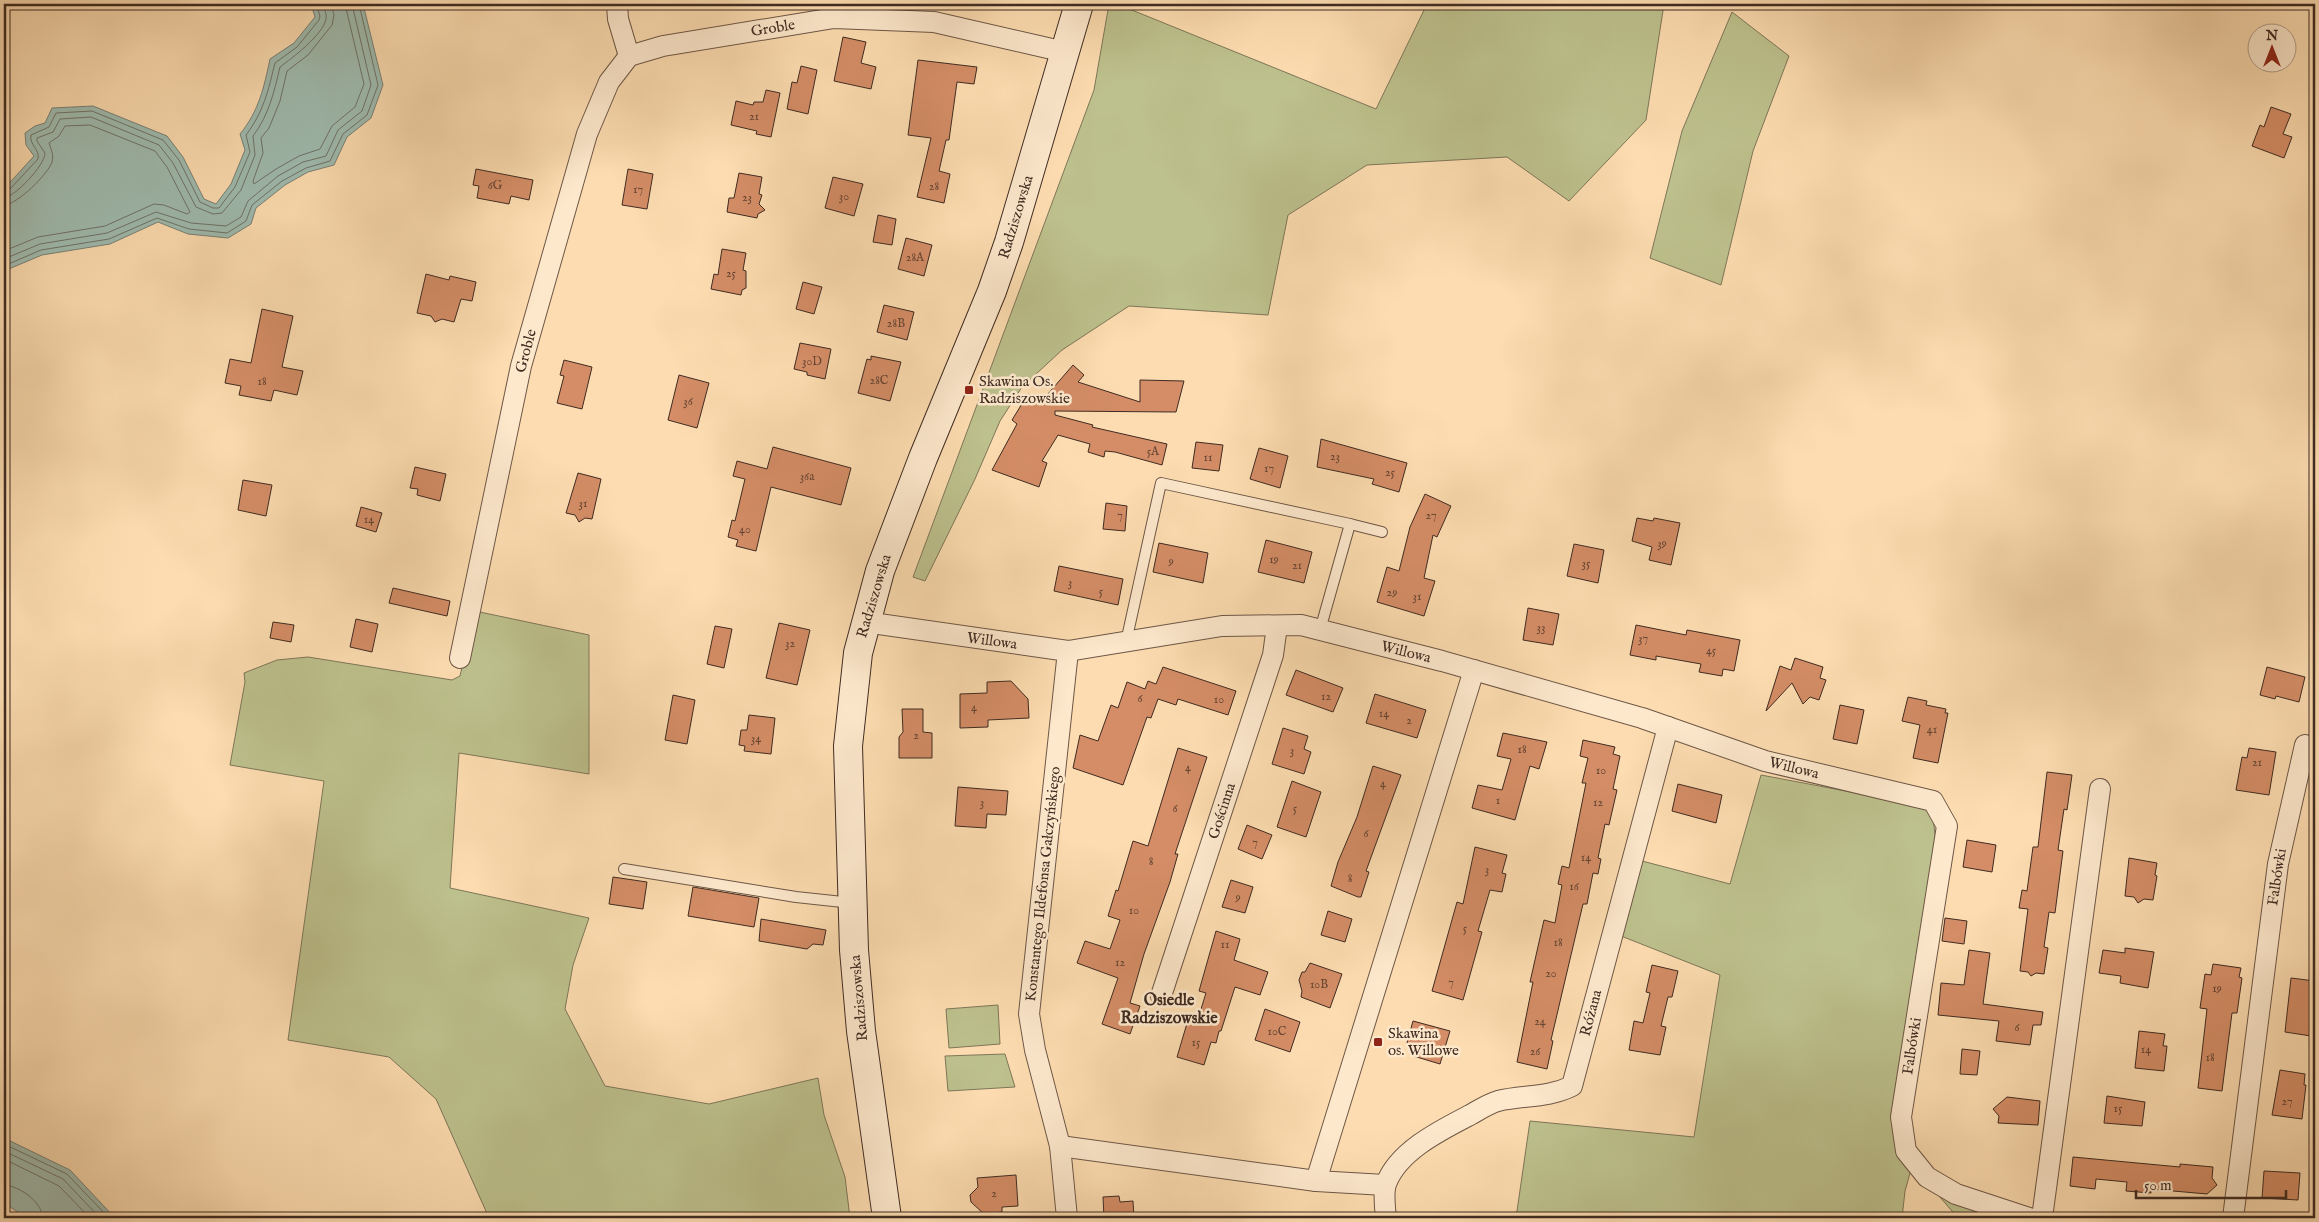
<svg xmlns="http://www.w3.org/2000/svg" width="2319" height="1222" font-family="'IM FELL English',serif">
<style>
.green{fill:#bdc18d;stroke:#7e7658}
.water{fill:#9fbbaf;stroke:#798177}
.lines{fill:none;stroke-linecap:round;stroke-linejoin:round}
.shore{stroke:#6f7368;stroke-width:1}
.building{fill:#d48d66;stroke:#3f2b22}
.lane-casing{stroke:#6e5746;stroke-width:12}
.street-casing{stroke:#6e5746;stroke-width:22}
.secondary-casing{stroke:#3f2b22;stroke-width:30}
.lane{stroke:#fde8cc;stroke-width:10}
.street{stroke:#fde8cc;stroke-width:20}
.secondary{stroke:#fde8cc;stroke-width:28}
.poi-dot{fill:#8f2418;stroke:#fde8cc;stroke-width:2}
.labels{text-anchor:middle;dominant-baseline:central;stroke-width:5;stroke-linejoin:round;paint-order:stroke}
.number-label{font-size:12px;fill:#644433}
.street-label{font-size:15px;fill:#3f2b22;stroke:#fde8cc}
.poi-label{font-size:15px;fill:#3f2b22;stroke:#fde8cc;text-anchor:start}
.neighbourhood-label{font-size:16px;font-weight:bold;fill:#3f2b22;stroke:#fde8cc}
</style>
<rect width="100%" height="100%" fill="#fcdcb0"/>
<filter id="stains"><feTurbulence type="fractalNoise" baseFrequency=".004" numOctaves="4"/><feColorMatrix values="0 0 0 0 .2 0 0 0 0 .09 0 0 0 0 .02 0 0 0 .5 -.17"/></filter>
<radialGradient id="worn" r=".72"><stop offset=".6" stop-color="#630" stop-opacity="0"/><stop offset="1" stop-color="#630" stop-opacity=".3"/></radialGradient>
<g class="green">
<path d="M1109 4H1117L1376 109 1427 4H1664L1646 120 1569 201 1507 157 1367 165 1288 215 1268 315 1129 306 1062 350 1022 387 1000 421 975 479 925 581 913 577 1094 90Z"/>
<path d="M1732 12 1789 56 1753 151 1721 285 1650 258 1682 131Z"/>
<path d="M475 611 589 635V774L459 753 450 888 589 918 573 965 565 1009 605 1086 709 1104 818 1078 824 1115 845 1177 850 1218H489L436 1099 389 1057 288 1040 324 781 230 765 245 682 244 673 277 660 308 657 452 680 460 676Z"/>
<path d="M1761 775 1888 799 1927 810 1933 819 1936 841 1905 1056 1912 1166 1905 1191 1902 1218H1516L1530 1121 1694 1137 1720 975 1621 936 1642 861 1730 884Z"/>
<path d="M998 1005 1000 1044 949 1048 946 1009Z"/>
<path d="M1005 1054 1015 1087 948 1091 945 1056Z"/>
<path d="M1933 1189 2016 1218H1958Z"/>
</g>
<g class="water">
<path d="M311 4H363L383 85 371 118 347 137 334 165 308 172 285 185 256 208 251 224 228 238 188 234 158 222 110 244 42 255 4 271V189L34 156 26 145 25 133 35 126 45 123 52 108 93 106 167 136 183 157 204 199 216 204 231 184 245 150 240 134C259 111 264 87 270 59L294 43 315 17Z"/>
<path d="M4 1138 70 1170 115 1218H27L4 1203Z"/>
</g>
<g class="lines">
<g class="shore">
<path d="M331 4 334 15 332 25 308 55 287 71 280 101 269 128 261 138 263 153 253 181 254 184 276 169 299 156 320 149 332 126 355 107 364 84 345 4"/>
<path d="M4 192 9 190 38 159C40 149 29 145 31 135L49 127 56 113 92 111 163 140 179 160 200 202 213 208H219L235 187 250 152 246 135C264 111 268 91 275 63L297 47 319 20 320 16 316 4"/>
<path d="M4 198C15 197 45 165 45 153L37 141V138L53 132 60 119 91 117 159 145 173 163 196 207 213 214 222 213 241 190 255 155 253 136C269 115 274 92 280 67 292 58 323 35 326 19 327 14 324 9 323 4"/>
<path d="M4 205C17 205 48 174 52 162 54 155 51 149 49 143L59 136 65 126 90 125 155 151 167 167 190 212 187 214 164 205 154 204 105 226 38 237 4 251"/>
<path d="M4 259 40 244 107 233 156 212 191 223 226 226 241 217 248 201 278 176 303 162 326 156 338 130 362 111 371 85 352 4"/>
<path d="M4 266 41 250 109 239 157 218 189 229 227 233 246 221 252 205 282 181 306 168 330 161 343 134 367 115 378 85 359 4"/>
<path d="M4 1144 67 1174 109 1218"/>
<path d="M4 1151 63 1179 100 1218"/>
<path d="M4 1159 59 1186 90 1218"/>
<path d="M4 1185C20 1186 42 1202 43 1218"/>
</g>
</g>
<g class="building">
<path d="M843 37 866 42 861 63 876 67 871 89 834 81Z"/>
<path d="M918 60 977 67 974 84 957 82 949 140H946L939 171 950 174 944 203 917 197 931 138 908 135Z"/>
<path d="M801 66 817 70 808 114 787 109 792 82 797 83Z"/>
<path d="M766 90 780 93 771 137 756 134 757 131 731 125 736 101 753 105 754 102H763Z"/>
<path d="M2271 107 2291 114 2283 134 2292 137 2284 158 2252 146 2260 125 2264 127Z"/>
<path d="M476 169 533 180 529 200 511 196 509 204 477 198 479 186 473 185Z"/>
<path d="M628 169 653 174 647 209 622 205Z"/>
<path d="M739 173 762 177 759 194 762 195 759 204 765 210 758 214 757 218 727 212 729 198H734Z"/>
<path d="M833 177 863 184 854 216 825 208Z"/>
<path d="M878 215 896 219 892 245 873 242Z"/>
<path d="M906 238 932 245 924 276 898 269Z"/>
<path d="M722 249 746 253 743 270 746 271V288L742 290 741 295 711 289 714 274 718 275Z"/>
<path d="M426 274 449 280 450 276 476 282 472 301 461 299 454 322 442 319 435 322 431 316 417 313Z"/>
<path d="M803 282 822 287 814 314 796 309Z"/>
<path d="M884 305 914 312 907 340 877 332Z"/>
<path d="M262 309 293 316 282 367 303 371 297 395 274 390 271 401 239 395 241 386 225 383 230 359 251 363Z"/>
<path d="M800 343 831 349 825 379 807 375V372L794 369Z"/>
<path d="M871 356 901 362 890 401 858 393 867 359 871 360Z"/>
<path d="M564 360 592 367 582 409 557 403 564 376 560 375Z"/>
<path d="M1073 365 1084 375 1078 382 1140 402V380L1184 381 1176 412 1055 411V415L1093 425 1092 427 1167 444 1162 465 1115 452 1105 451 1104 457 1088 452 1090 444 1058 435 1042 461 1047 463 1039 487 992 470 1017 424 1012 420 1028 394 1041 402Z"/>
<path d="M679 375 709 383 697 428 668 420Z"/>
<path d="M1321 439 1407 463 1399 492 1372 484 1374 479 1317 467Z"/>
<path d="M1196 442 1223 445 1219 471 1192 468Z"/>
<path d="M773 447 851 468 841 505 771 487 756 551 736 546 738 540 728 537 732 520 735 521 745 479 733 476 737 461 767 469Z"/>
<path d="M1259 448 1288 456 1280 488 1250 479Z"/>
<path d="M415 467 446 474 440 501 417 495 418 489 410 488Z"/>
<path d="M578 473 601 479 592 519 585 518 579 522 575 515 566 513Z"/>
<path d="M243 480 272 485 266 516 238 510Z"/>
<path d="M1425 494 1451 506 1437 537 1433 535 1424 578 1435 581 1424 616 1377 602 1387 567 1399 571 1410 527Z"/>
<path d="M1106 503 1127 506 1125 531 1103 529Z"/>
<path d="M361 507 382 513 376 532 356 526Z"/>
<path d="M1637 518 1653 521 1654 518 1680 523 1671 565 1649 560 1652 547 1632 541Z"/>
<path d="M1266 540 1312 552 1304 583 1258 572Z"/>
<path d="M1159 543 1208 553 1203 583 1153 572Z"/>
<path d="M1574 544 1604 550 1598 583 1567 576Z"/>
<path d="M1059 566 1123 579 1118 605 1054 591Z"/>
<path d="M393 588 450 601 447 616 389 603Z"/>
<path d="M1528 608 1559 614 1553 645 1523 640Z"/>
<path d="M356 619 378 624 372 652 350 647Z"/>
<path d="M273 622 294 625 291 642 270 638Z"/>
<path d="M779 623 810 630 797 685 766 678Z"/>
<path d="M1636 625 1686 635 1687 630 1740 640 1734 671 1723 669 1722 676 1699 672 1701 664 1656 656V660L1630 655Z"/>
<path d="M715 626 732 629 724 668 707 664Z"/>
<path d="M1795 658 1823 667 1820 678 1826 680 1819 700 1810 697 1803 704 1792 683 1766 711 1780 666 1791 670Z"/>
<path d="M1163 667 1236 691 1228 715 1178 699 1176 705 1158 699 1151 718 1147 717 1123 785 1073 768 1080 735 1098 741 1111 705 1118 708 1127 682 1145 689 1148 681 1156 684Z"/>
<path d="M2267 667 2305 677 2299 702 2276 696 2275 699 2260 695Z"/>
<path d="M1296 670 1343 688 1333 712 1286 695Z"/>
<path d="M1011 681 1028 699 1029 718 988 720V727L960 728V694L987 693V682Z"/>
<path d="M1375 694 1426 710 1417 738 1366 723Z"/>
<path d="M673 695 695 700 687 744 665 740Z"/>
<path d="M1908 697 1927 701 1926 705 1946 709 1945 713H1948L1938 763 1913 758 1920 725 1902 721Z"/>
<path d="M1840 705 1864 710 1857 744 1833 739Z"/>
<path d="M902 709H923V732L932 733V758H899V737L903 732Z"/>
<path d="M749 715 775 718 771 754 744 751 745 746 739 745 741 730H747Z"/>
<path d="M1283 728 1308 736 1304 749 1311 752 1304 774 1272 764Z"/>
<path d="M1503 733 1547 742 1539 769 1530 766 1515 820 1472 808 1478 785 1502 790 1511 759 1497 756Z"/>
<path d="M1583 740 1615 747 1613 754 1620 756 1613 789 1617 790 1609 825 1605 824 1598 858 1601 859 1598 874 1593 873 1587 904H1583L1551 1040 1553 1041 1547 1069 1517 1062 1533 982H1530L1544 920 1555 923 1562 885 1558 884 1562 866 1569 868 1586 783H1582L1588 758 1580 756Z"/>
<path d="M1178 748 1207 757 1175 854H1178L1170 882 1144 954 1130 1003 1140 1006 1130 1034 1102 1024 1118 978 1077 963 1085 941 1110 949 1120 920 1108 916 1116 890 1118 891 1133 841 1148 846Z"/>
<path d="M2249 748 2276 752 2269 795 2236 790 2242 757 2247 758Z"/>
<path d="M1373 766 1401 775 1366 871 1369 872 1361 897H1358L1331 886 1338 862 1357 817Z"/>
<path d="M2047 772 2072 775 2067 810 2064 809 2058 850 2063 851 2055 913 2049 912 2044 947 2048 948 2044 974 2036 973 2031 976 2028 972 2020 971 2028 909 2019 908 2022 890 2027 891 2033 847H2038Z"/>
<path d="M1292 781 1321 792 1306 837 1277 827Z"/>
<path d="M1678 784 1722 795 1716 823 1672 811Z"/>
<path d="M958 787 1008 791 1006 815 987 814 986 828 955 826Z"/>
<path d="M1247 825 1272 835 1262 859 1238 849Z"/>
<path d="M1967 840 1996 845 1992 872 1963 867Z"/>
<path d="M1475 847 1507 855 1502 873 1506 874 1502 892 1490 890 1478 931 1482 932 1463 1000 1432 991 1457 902 1463 904Z"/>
<path d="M2129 858 2157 863 2155 875 2157 876 2153 900 2144 899 2138 903 2134 897 2125 896Z"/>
<path d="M613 877 647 882 643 909 609 904Z"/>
<path d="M1231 880 1253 887 1245 913 1222 907Z"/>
<path d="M693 887 759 898 754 927 688 916Z"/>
<path d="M1328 911 1352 919 1345 942 1321 935Z"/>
<path d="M1945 918 1967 921 1964 944 1942 941Z"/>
<path d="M761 919 826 930 823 945 813 944 807 949 759 941Z"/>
<path d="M1216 931 1240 939 1234 960 1268 972 1260 995 1235 987 1221 1031H1219L1216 1043 1211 1042 1204 1065 1177 1057 1188 1020 1197 1022 1206 993 1199 991Z"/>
<path d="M2125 948 2154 952 2148 988 2120 983 2121 976 2099 973 2103 950 2125 953Z"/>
<path d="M1969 950 1990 953 1983 1004 2043 1012 2041 1025H2033L2030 1045 1996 1041 1999 1021 1938 1015 1941 983 1964 985Z"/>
<path d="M1310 963 1342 974 1330 1008 1301 997 1302 991 1299 980 1302 972H1305Z"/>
<path d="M2213 964 2241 968 2239 977 2242 978 2237 1013H2232L2222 1091 2198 1088 2207 1009 2200 1008 2205 974 2211 975Z"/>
<path d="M1652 965 1678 971 1672 997H1668L1661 1026 1666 1027 1660 1055 1629 1050 1634 1021 1643 1023 1650 993 1646 992Z"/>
<path d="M2291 978 2315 981V1004L2311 1036 2285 1032Z"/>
<path d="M1265 1009 1300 1022 1290 1052 1255 1040Z"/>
<path d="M1413 1021 1450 1031 1440 1064 1410 1055 1413 1045 1407 1043Z"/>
<path d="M2139 1031 2165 1034 2163 1046H2167L2164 1071 2135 1068Z"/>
<path d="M1962 1049 1980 1051 1977 1075 1960 1074Z"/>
<path d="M2280 1070 2305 1074 2304 1085H2306L2302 1119 2272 1115Z"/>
<path d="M2107 1096 2145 1102 2142 1126 2104 1123Z"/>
<path d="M2007 1097 2040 1101 2038 1125 1998 1123 1999 1116 1993 1109Z"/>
<path d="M2073 1157 2180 1167V1164L2213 1167 2212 1178 2217 1185 2207 1194 2151 1189V1193L2126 1191 2127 1182 2096 1179 2095 1189 2070 1186Z"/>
<path d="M2264 1171 2300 1173 2298 1200 2262 1198Z"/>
<path d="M1016 1175 1018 1206 1002 1207V1212L984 1214 971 1202 970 1195 978 1187 977 1178Z"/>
<path d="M1119 1196 1120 1202 1133 1201 1134 1218H1104L1103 1197Z"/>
</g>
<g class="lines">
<g class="lane-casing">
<g id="lane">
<path d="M1320 630 1350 524 1382 532"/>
<path d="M1126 642 1161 483 1350 524"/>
<path d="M624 869 796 897 852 903"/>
</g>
</g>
<g class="street-casing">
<g id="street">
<path d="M617 4 618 19 629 56 663 46 834 18 934 22 1065 52"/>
<path d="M865 622 1068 651 1222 626 1301 625 1442 661 1642 718 1765 761 1933 801 1947 826 1901 1117 1906 1151 1927 1177 1956 1194 2029 1218"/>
<path d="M460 658 521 366 587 134 609 82 629 56"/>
<path d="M1161 996 1273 655 1277 626"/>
<path d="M1060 1146 1316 1181 1385 1185"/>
<path d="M1316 1181 1474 670"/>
<path d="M1067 1218 1060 1146 1035 1050 1029 1014 1068 651"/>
<path d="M1386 1218C1385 1208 1383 1193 1386 1184 1398 1151 1441 1130 1470 1115 1479 1110 1488 1104 1498 1101 1523 1095 1548 1098 1572 1086L1668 727"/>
<path d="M2042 1218 2100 789"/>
<path d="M2233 1218 2278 864 2305 745"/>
</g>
</g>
<g class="secondary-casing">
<path id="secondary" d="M887 1218 861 1031 854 950 848 746 858 653 880 571 923 458 992 291 1009 242 1079 4"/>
</g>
<use href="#lane" class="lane"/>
<use href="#street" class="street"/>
<use href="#secondary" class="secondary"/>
</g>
<g class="poi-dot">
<rect x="964" y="385" width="10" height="10" rx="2.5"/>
<rect x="1373" y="1037" width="10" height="10" rx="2.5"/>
</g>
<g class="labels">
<g class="number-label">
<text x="754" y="116">21</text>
<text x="495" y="185">6G</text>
<text x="934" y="186">28</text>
<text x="638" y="189">17</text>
<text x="844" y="196">30</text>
<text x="747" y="197">23</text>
<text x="915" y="257">28A</text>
<text x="731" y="273">25</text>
<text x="896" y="323">28B</text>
<text x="812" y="361">30D</text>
<text x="879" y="380">28C</text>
<text x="262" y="381">18</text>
<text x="688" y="401">36</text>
<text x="1153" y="451">5A</text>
<text x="1335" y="456">23</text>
<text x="1208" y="457">11</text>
<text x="1269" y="468">17</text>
<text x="1390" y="472">25</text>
<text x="807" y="476">36a</text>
<text x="583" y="503">31</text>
<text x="1120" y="515">7</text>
<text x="1431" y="515">27</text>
<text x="369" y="519">14</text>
<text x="745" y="529">40</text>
<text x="1662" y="543">39</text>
<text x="1274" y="559">19</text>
<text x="1171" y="561">9</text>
<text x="1586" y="563">35</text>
<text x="1297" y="565">21</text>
<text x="1070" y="582">3</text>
<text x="1101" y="591">5</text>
<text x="1392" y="592">29</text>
<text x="1417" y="596">31</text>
<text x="1541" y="627">33</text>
<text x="1643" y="638">37</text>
<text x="790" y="643">32</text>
<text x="1711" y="650">45</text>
<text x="1326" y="696">12</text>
<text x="1140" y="698">6</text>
<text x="1219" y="699">10</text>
<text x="974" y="707">4</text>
<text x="1384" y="713">14</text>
<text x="1409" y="720">2</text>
<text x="1932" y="729">41</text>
<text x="916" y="735">2</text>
<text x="756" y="738">34</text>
<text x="1522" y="749">18</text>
<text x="1292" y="750">3</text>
<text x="2257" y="762">21</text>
<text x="1188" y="767">4</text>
<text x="1601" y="770">10</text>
<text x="1383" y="783">4</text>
<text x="1498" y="800">1</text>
<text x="982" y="802">3</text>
<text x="1598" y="802">12</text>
<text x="1175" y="808">6</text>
<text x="1295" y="808">5</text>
<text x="1366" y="833">6</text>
<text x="1255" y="842">7</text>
<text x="1586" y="857">14</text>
<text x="1151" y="861">8</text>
<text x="1487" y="869">3</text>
<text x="1350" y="878">8</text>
<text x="1574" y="886">16</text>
<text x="1238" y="897">9</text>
<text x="1134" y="910">10</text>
<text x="1465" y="928">5</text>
<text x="1558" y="942">18</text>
<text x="1225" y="944">11</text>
<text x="1120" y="962">12</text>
<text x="1551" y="973">20</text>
<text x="1451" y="982">7</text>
<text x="1319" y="984">10B</text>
<text x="2217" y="988">19</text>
<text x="1540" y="1021">24</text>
<text x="2017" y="1027">6</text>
<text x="1277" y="1031">10C</text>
<text x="1196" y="1042">15</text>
<text x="2146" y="1049">14</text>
<text x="1535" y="1051">26</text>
<text x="2210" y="1057">18</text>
<text x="2287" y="1101">27</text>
<text x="2118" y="1108">15</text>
<text x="994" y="1193">2</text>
</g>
<g class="street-label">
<text transform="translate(773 28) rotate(-9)">Groble</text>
<text transform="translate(1016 217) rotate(-73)">Radziszowska</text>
<text transform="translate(526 351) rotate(-75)">Groble</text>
<text transform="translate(874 596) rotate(-73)">Radziszowska</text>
<text transform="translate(992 641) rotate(8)">Willowa</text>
<text transform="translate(1406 652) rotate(14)">Willowa</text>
<text transform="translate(1794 768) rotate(14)">Willowa</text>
<text transform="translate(1222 811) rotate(-72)">Gościnna</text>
<text transform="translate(2277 877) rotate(-81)">Falbówki</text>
<text transform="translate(1043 884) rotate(-84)">Konstantego Ildefonsa Gałczyńskiego</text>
<text transform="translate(859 998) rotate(-95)">Radziszowska</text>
<text transform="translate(1591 1013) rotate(-75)">Różana</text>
<text transform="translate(1912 1046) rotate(-81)">Falbówki</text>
</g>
<g class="poi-label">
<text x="979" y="381">Skawina Os.<tspan x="979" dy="17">Radziszowskie</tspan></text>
<text x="1388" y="1033">Skawina<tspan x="1388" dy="17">os. Willowe</tspan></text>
</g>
<g class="neighbourhood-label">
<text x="1169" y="1001">Osiedle<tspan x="1169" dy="18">Radziszowskie</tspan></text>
</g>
</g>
<rect width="2319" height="1222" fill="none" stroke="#fcdcb0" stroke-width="20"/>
<rect x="5" y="5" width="2309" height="1212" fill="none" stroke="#3f2b22" stroke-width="2.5"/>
<rect x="10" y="10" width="2299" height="1202" fill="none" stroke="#3f2b22"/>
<g transform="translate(2272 48)"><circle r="24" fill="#fde8cc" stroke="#b19c88"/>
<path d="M0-4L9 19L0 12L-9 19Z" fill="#8f2418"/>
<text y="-8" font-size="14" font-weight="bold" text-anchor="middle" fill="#3f2b22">N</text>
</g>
<path d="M2136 1190v8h150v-8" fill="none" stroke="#3f2b22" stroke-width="2.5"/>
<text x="2144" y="1190" font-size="15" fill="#3f2b22" stroke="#fde8cc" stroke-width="4" paint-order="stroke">50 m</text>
<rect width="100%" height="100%" filter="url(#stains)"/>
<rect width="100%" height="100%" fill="url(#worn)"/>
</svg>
